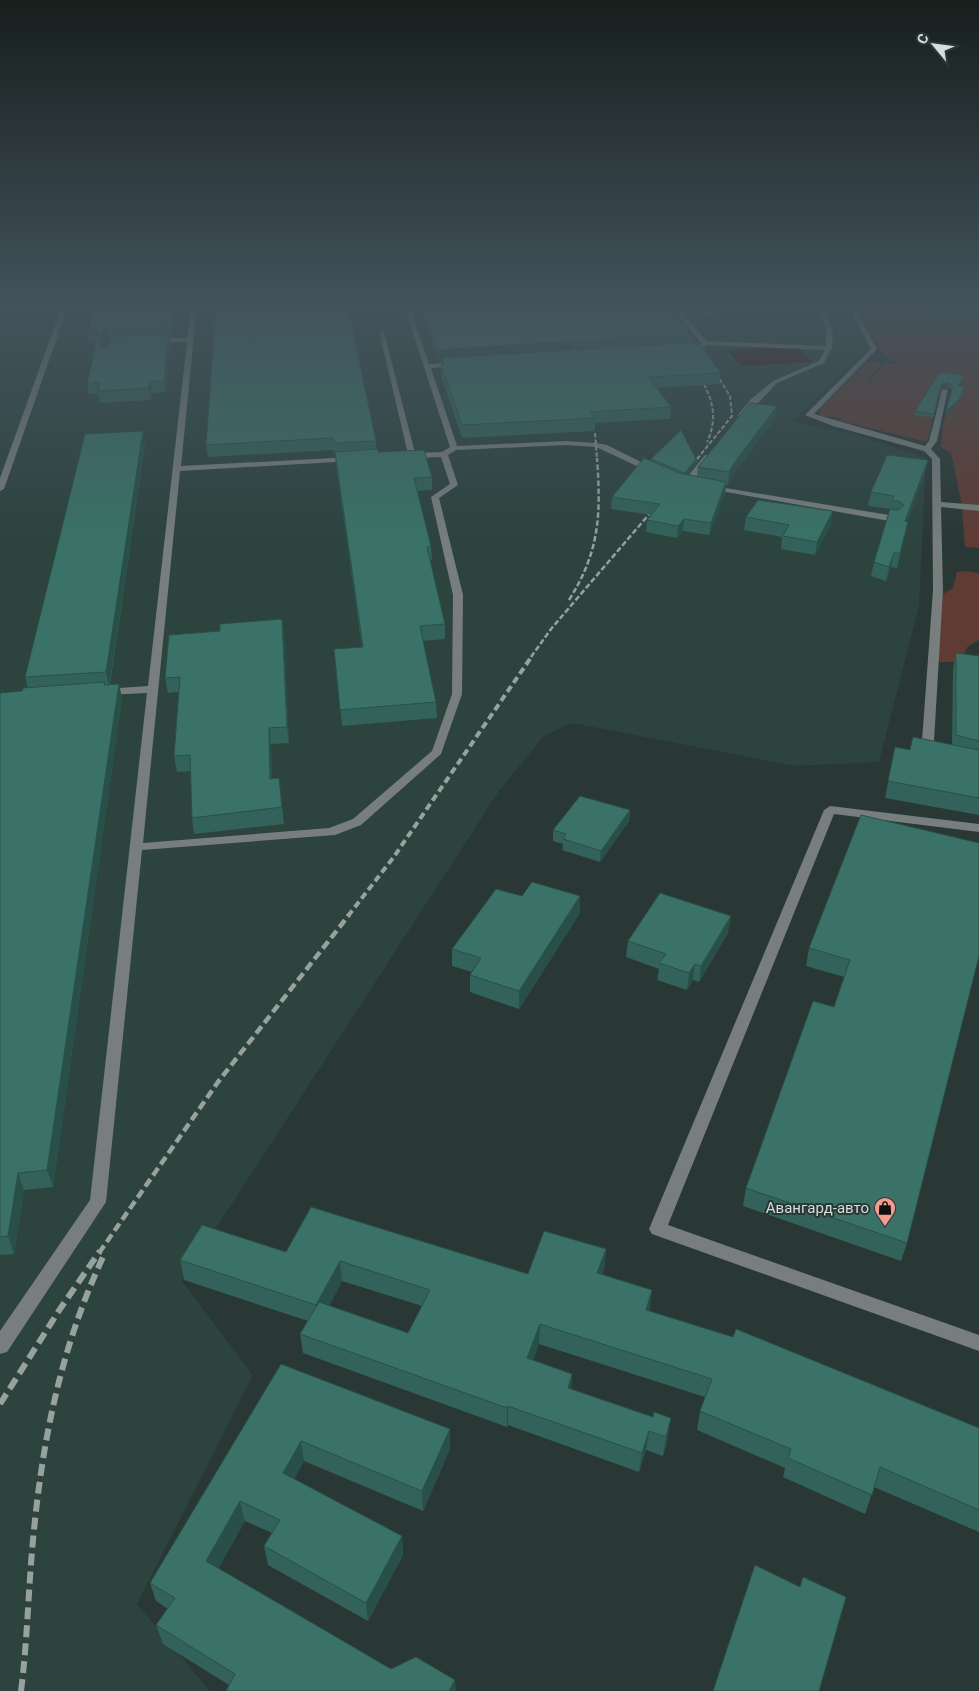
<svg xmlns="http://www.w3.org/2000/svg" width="979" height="1691" font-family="Roboto,sans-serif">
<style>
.built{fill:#2c433e}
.green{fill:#5f3b34}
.water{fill:#3c160f}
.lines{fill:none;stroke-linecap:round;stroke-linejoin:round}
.minor{fill:#777e7d;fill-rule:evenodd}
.rail-far4{stroke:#97a29f;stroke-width:2;stroke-dasharray:4.5 2;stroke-linecap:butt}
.rail-far3{stroke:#97a29f;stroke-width:2.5;stroke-dasharray:5.5 2.5;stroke-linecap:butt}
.rail-far2{stroke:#97a29f;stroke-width:4;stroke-dasharray:7 4;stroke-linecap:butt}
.rail-far1{stroke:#97a29f;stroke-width:4.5;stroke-dasharray:9 4.5;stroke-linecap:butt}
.rail{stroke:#97a29f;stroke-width:6;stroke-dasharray:12 6;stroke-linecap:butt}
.wall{fill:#326259;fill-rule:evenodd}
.shaded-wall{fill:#295048}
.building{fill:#3a7267;stroke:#295048}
.labels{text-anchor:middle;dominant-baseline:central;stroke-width:4;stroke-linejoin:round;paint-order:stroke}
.near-poi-label{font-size:15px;fill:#d5dedc;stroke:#293834;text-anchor:end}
</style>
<rect width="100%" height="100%" fill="#293834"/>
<path class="built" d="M0 306H844L870 345 792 422 851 433 926 458 919 606 879 762 795 766 572 723 544 736 499 791 182 1281 253 1375 137 1604 210 1691H0Z"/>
<g class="green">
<path d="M858 306H979V507L962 505 951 453 941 447 943 425 952 389 945 388C933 401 933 425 927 442L840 421 842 418 820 416 819 411 821 408 866 362 879 361 881 365 868 380V383L885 363 900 365C875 353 869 330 858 306Z"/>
<path d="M962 509 979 510V548L965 547Z"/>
<path d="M962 571 979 573V640L968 646 959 662H940L933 652 943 594 953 588 957 572Z"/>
</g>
<path class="water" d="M767 348 799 349 812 362 742 366 727 350Z"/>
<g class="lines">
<g class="minor">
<path d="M62 306H68L4 489 0 491V478Z"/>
<path d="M191 306H197L181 466 353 457 357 459 353 461 180 471 143 843 329 828 353 819 432 751 452 694 453 595 431 497 450 484 441 457 410 458 406 456 408 454 379 331 384 332 415 453 442 452 450 447 404 306H410L429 364 457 362 460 364 457 366 431 368 457 446 566 441 596 443 607 445 659 471 652 473 596 447 566 445 456 450 448 455 458 485 439 498 463 595 462 694 441 754 361 825 335 835 142 850 106 1202 7 1352 0 1354V1331L90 1200 147 693 105 695 100 692 105 689 148 686 187 342 153 343 150 341 153 339 187 338Z"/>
<path d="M670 306H676L707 341 826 346V327L816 306H822L829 320 833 334 832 348 824 363 777 383 745 417H739L738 415 750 400 773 381 819 361 825 350 707 345 696 352H684V350L692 349 701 343Z"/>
<path d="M848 306H854L877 349 814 414 925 446 929 441 942 390 948 389 937 441 931 449 940 459 941 502 979 505V511L941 507 943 590 934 741 944 753 938 756 928 750 922 741 933 590 932 459 924 451 833 426 805 415 871 349Z"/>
<path d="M705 455 712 457 690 485H684V481Z"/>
<path d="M707 485 895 516 899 519 895 522 710 489 706 487Z"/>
<path d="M830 806 979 824V832L834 814 668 1225 979 1335V1351L652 1234 649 1229 824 810Z"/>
</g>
<g class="rail-far4">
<path d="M697 373C712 395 719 417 707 442"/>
<path d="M595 433 597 459"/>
<path d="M697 459 732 416 730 396 712 367"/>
</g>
<g class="rail-far3">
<path d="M687 471 698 458"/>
<path d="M569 600C600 551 601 514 597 458"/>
<path d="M531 657 551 629 657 505"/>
</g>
<path class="rail-far2" d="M348 916 393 858 532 656"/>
<path class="rail-far1" d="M99 1253 218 1082 349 915"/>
<g class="rail">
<path d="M0 1404 60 1309 100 1251"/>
<path d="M21 1691C27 1644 28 1598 32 1551 41 1447 59 1352 103 1257"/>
</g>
</g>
<g class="wall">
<path d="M175 306 172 337H170L171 345 166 392 152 393 151 400 100 403 98 394H89L87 383 97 343H89L88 332ZM109 339H110L107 348 103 347 104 343Z"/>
<path d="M216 306 376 441V449L378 452 432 477V490L417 491 431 546 432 560H430L445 624V639L423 641 436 702 437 718 342 726 334 649 362 647 334 450 208 457 206 445Z"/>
<path d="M419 306H677L679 307 678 318H677L692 336V343L721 373 719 384 657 388 671 407 670 419 595 423V431L462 438 441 376V361H439Z"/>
<path d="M679 306H726L725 309H716V316L689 318Z"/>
<path d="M775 306H816V309L779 310Z"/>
<path d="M823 306H838L837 309H826Z"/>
<path d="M930 306H979V315H938Z"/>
<path d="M940 372 964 375 963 379 959 386 964 391 958 404 945 416 952 390 947 386 940 390 933 418 914 415 915 411Z"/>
<path d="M775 419 730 479 728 485H726L725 493 709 535 683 531 677 538 646 532 647 520 651 515 611 509 612 497 651 461V459H696V464L687 475 697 476 698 467Z"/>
<path d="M143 431 145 444 110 685 119 684 122 699 53 1187 24 1190 14 1254 0 1255V693L22 691 28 688 25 677Z"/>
<path d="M928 460 925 473 907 522 905 536 897 568 891 567 886 581 871 576 874 562 890 509 868 506 871 492Z"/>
<path d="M746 517 831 524 815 555 781 549 782 537 744 530Z"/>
<path d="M282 619 284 634 289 743 271 744 272 779 279 778 284 824 194 834 192 818 191 771 177 772 174 756 179 692 168 693 165 678 220 631Z"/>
<path d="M956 653 979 656V815L885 798 895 747 910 750 913 737 952 745 953 669Z"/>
<path d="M630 810 629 821 600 862 562 850 563 844 553 841V830Z"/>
<path d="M861 815 907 1243 901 1261 743 1206 746 1188 834 1007 844 977 806 966 809 948Z"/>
<path d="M522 896H580V913L519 1009 470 992V975L472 972 452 966V949Z"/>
<path d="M728 933 699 982 693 980 687 990 657 980 659 969 626 957 628 941Z"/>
<path d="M606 1249 604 1269 602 1275 650 1309 649 1311 979 1428V1532L874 1487 865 1514 783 1477 785 1468 697 1430 700 1411 705 1397 539 1344 533 1360 572 1374 571 1389 668 1437 663 1456 646 1450 639 1472 508 1425 507 1427 303 1353 300 1334 308 1321 184 1280 180 1260 286 1252 528 1274ZM342 1281 422 1306 408 1333 329 1306Z"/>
<path d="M281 1364 450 1449 423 1511 304 1461 294 1479 402 1536 403 1555 368 1621 268 1565 264 1546 272 1533 245 1521 218 1568 391 1669 455 1680 229 1685 163 1644 156 1625 168 1609 156 1601 150 1583Z"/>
</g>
<g class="shaded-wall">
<path d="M172 306H175L172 337 170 326Z"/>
<path d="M107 329 109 339 104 343 101 356 99 345 102 332Z"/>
<path d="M169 334 171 345 166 392 164 381Z"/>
<path d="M572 341V352L441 358V361H439L438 350Z"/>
<path d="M150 381 152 393 151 400 149 388Z"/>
<path d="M948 382 947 386 940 390 933 418 941 385Z"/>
<path d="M965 386 958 404 945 416 946 411Z"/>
<path d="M777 406 775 419 730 479 728 485 729 472 732 466Z"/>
<path d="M143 431 145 444 109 687 106 672Z"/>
<path d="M696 459V464L684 478 685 473Z"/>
<path d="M928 460 925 473 903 535 905 521Z"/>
<path d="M726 482 725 493 709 535 711 523Z"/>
<path d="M833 511 831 524 815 555 817 542Z"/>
<path d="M684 519 683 531 677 538 678 526Z"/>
<path d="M908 522 905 536 897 568 900 553Z"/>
<path d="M894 553 891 567 886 581 889 567Z"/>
<path d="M282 619 284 634 289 743 287 727Z"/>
<path d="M119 684 122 699 53 1187 47 1170Z"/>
<path d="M269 728 271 744 272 795 270 779Z"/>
<path d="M630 810 629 821 600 862 601 851Z"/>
<path d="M580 896V913L519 1009V991Z"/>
<path d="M731 916 728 933 699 982 701 966Z"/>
<path d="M695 964 693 980 687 990 689 973Z"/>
<path d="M18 1173 24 1190 14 1254 8 1236Z"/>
<path d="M606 1249 604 1269 596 1293 597 1273Z"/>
<path d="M340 1261 342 1281 319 1325 316 1305Z"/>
<path d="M652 1290 650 1309 644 1330 646 1310Z"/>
<path d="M540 1324 539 1344 526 1377 527 1358Z"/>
<path d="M572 1374 571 1393 568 1388Z"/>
<path d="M508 1406V1425L507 1427V1408Z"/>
<path d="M671 1418 668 1437 663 1456 666 1437Z"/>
<path d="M450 1429V1449L423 1511 422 1491Z"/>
<path d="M649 1431 646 1450 639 1472 642 1453Z"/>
<path d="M301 1441 304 1461 287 1493 283 1473Z"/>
<path d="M240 1501 245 1521 212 1580 206 1561Z"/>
<path d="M402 1536 403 1555 368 1621 366 1603Z"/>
<path d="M455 1680 456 1691H449Z"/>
</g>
<g class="building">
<path d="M93 306H172L170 326 107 329 102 332 99 345 101 347 107 348 112 336 169 334 164 381H150L149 388 98 391 100 382 87 383 99 332H88Z"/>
<path d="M216 306H348L376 441 334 443 333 438 206 445Z"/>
<path d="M422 306H677L679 307 668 308 692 336 572 341 438 350Z"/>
<path d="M689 306H710L690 307Z"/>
<path d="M934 306H979V312L938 311Z"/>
<path d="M698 342 721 373 649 377 671 407 591 412 595 418 462 425 441 365 444 364 441 358Z"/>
<path d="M940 372 964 375 958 386H965L959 400 946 411 953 386 948 382 941 385 934 414 915 411Z"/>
<path d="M750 403 777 406 732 466 729 472 698 467Z"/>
<path d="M681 430 696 459 685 473 651 459Z"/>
<path d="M143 431 106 672 25 677 85 434Z"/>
<path d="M378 449V452L424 450 432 477 414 478 431 546 427 547 445 624 420 626 436 702 340 710 334 649 363 647 335 452Z"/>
<path d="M887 455 928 460 905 521 908 522 900 553H894L889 567 874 562 890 509 899 510 904 505 899 501 892 500 894 496 871 492Z"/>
<path d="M644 458 679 473 726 482 711 523 684 519 678 526 647 520 660 504 612 497Z"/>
<path d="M758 500 833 511 817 542 783 536 789 525 746 517Z"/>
<path d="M282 619 287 727 269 728 270 779 279 778 282 807 192 818 190 755 174 756 180 677 165 678 169 635 220 631V624Z"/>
<path d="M956 653 979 656V741L956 735Z"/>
<path d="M105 682 104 685 119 684 47 1170 18 1173 8 1236 0 1237V693L22 691 23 688Z"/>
<path d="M913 737 979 750V798L888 781 895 747 910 750Z"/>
<path d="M580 796 630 810 601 851 563 839 566 834 553 830Z"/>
<path d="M861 815 979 843V956L907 1243 746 1188 813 1001 834 1007 850 960 809 948Z"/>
<path d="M532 882 580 896 519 991 470 975 481 958 452 949 496 889 522 896Z"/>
<path d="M660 893 731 916 701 966 695 964 689 973 659 963 666 954 628 941Z"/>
<path d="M311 1207 528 1274 544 1231 606 1249 597 1273 652 1290 646 1310 733 1337 736 1329 979 1428V1510L880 1467 872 1495 788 1458 791 1449 700 1411 712 1379 540 1324 527 1358 572 1374 568 1388 653 1417 654 1412 671 1418 666 1437 649 1431 642 1453 508 1406 507 1408 300 1334 319 1302 408 1333 430 1290 340 1261 316 1305 180 1260 202 1225 286 1252Z"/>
<path d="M281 1364 450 1429 422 1491 301 1441 283 1473 402 1536 366 1603 264 1546 280 1520 240 1501 206 1561 391 1669 416 1657 455 1680 449 1691H226L235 1674 156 1625 175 1598 150 1583Z"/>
<path d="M755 1565 800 1587 803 1577 846 1597 819 1691H713Z"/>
</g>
<linearGradient id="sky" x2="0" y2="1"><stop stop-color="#171f1d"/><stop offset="0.56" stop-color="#43535c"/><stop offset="1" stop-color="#43535c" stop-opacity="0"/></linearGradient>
<rect width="979" height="543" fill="url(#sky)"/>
<defs>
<g id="shop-pin" transform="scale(1.125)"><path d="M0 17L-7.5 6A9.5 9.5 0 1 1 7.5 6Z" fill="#f49d8c" stroke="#293834"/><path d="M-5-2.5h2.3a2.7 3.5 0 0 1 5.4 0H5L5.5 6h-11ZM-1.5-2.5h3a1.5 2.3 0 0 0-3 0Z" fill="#111"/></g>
</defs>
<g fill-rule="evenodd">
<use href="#shop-pin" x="885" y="1208"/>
</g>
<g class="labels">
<g class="near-poi-label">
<text x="869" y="1208">Авангард-авто</text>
</g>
</g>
<g transform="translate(934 45) rotate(299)" stroke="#293834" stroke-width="4" paint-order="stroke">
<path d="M0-4L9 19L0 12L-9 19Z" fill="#d5dedc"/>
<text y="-8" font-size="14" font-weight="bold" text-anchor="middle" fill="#d5dedc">С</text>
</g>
</svg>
